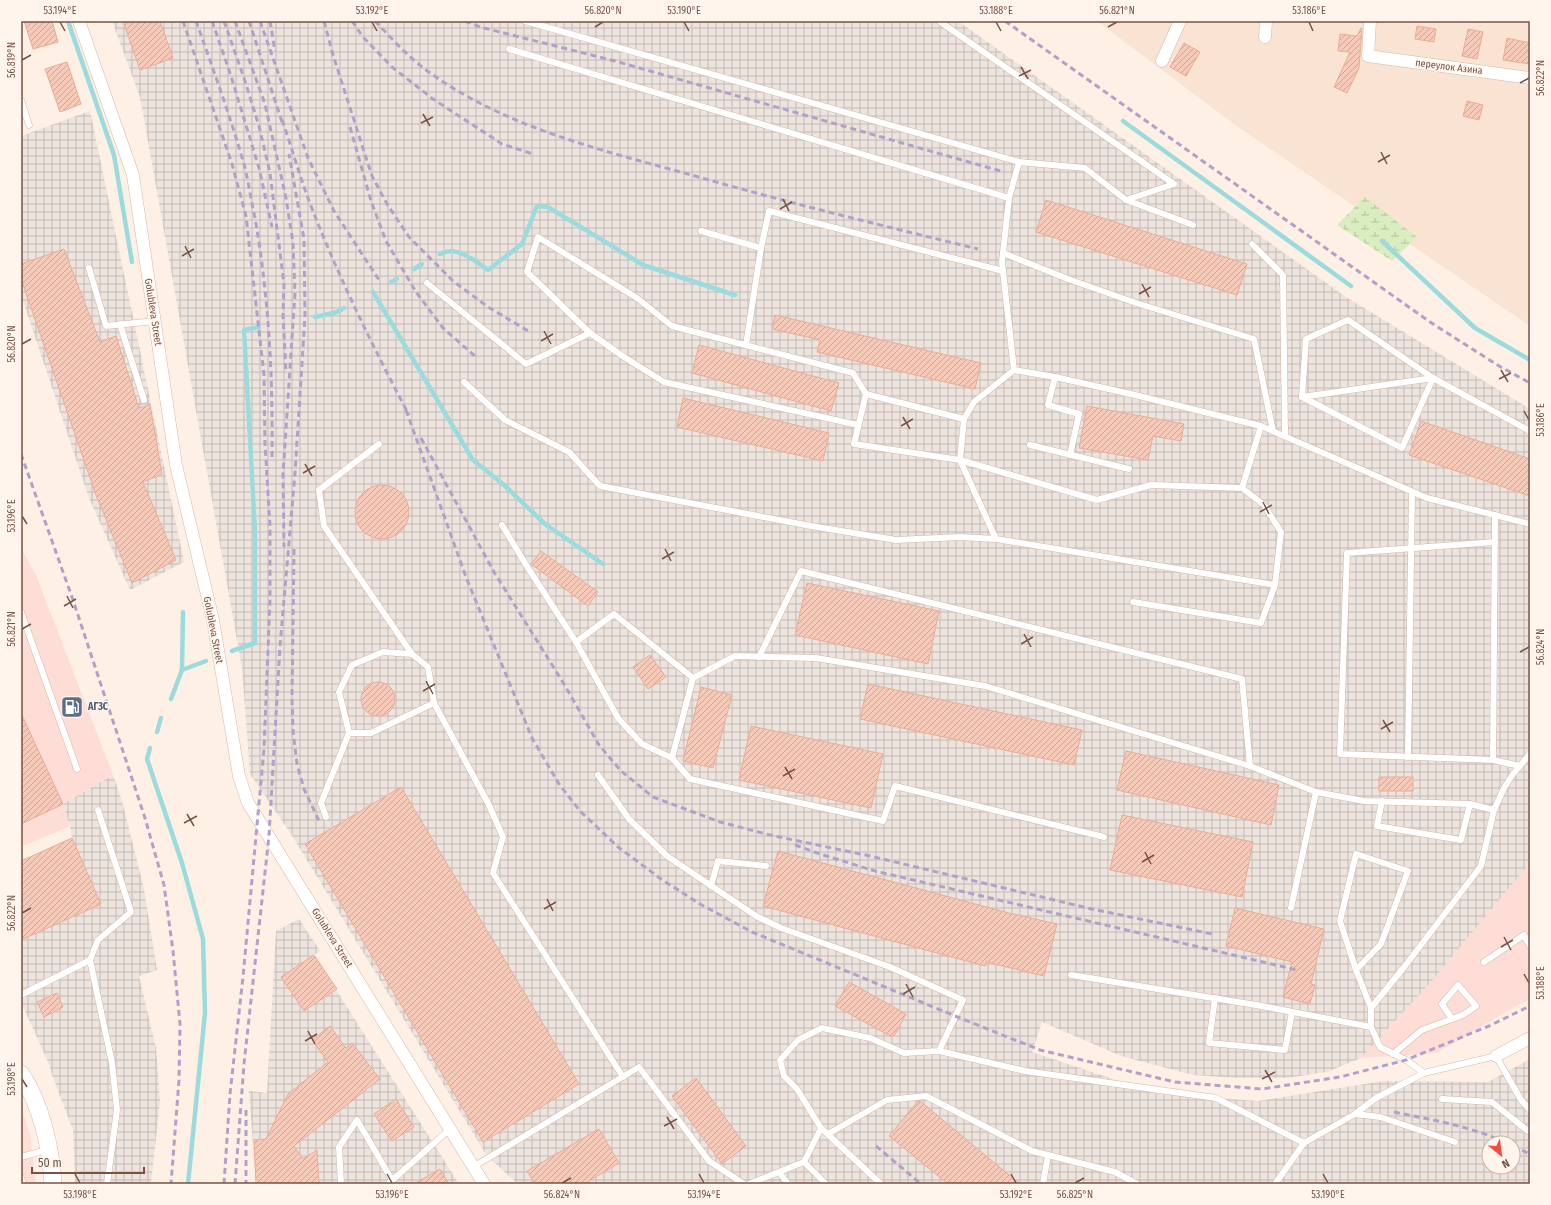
<svg xmlns="http://www.w3.org/2000/svg" width="1551" height="1205" font-family="'Fira Sans Condensed',sans-serif">
<style>
.residential{fill:#f9e4d4}
.commercial{fill:#ffddd7}
.industrial{fill:url(#industrial-grid);fill-rule:evenodd}
.wetland{fill:url(#wetland-marsh)}
.lines{fill:none;stroke-linecap:round;stroke-linejoin:round}
.stream{stroke:#9bdbdd;stroke-width:4.5}
.building{fill:url(#building-hatch);stroke:#ebac97}
.service-casing{stroke:#d3b8ab;stroke-width:7}
.minor-casing{stroke:#d3b8ab;stroke-width:13}
.secondary-casing{stroke:#d9b9aa;stroke-width:18}
.service{stroke:#fff;stroke-width:6}
.minor{stroke:#fff;stroke-width:12}
.secondary{stroke:#fff;stroke-width:17}
.rail{stroke:#b1a1c9;stroke-width:3;stroke-dasharray:6 4;stroke-linecap:butt}
.ticks{fill:none;stroke:#795246;stroke-width:1.5}
.labels{text-anchor:middle;dominant-baseline:central;stroke-width:3;stroke-linejoin:round;paint-order:stroke}
.street-label{font-size:10px;fill:#795246;stroke:#fff5ec}
.service-label{font-size:10px;font-weight:bold;fill:#4e5e75;stroke:#fff5ec;text-anchor:start}
.neatline{fill:none;stroke:#795246;stroke-width:1.5}
.ticks-label{font-size:10px;text-anchor:middle;fill:#795246}
</style>
<defs>
<pattern id="industrial-grid" width="8" height="8" patternUnits="userSpaceOnUse"><rect width="8" height="8" fill="#ede4de"/><path d="M0 4h8M4 0v8" fill="none" stroke="#c5bbb6"/></pattern>
<pattern id="wetland-marsh" width="20" height="14" patternUnits="userSpaceOnUse"><rect width="20" height="14" fill="#d9edc0"/><path d="M1 5h8M5 5V1M11 12h8M15 12V8" fill="none" stroke="#b5c39e"/></pattern>
<pattern id="building-hatch" width="6" height="6" patternUnits="userSpaceOnUse"><rect width="6" height="6" fill="#f6c9b8"/><path d="M-1 1l2-2M0 6l6-6M5 7l2-2" fill="none" stroke="#cca697"/></pattern>
</defs>
<rect width="100%" height="100%" fill="#fef0e4"/>
<path class="residential" d="M1097 21H1530V326L1238 127Z"/>
<g class="commercial">
<path d="M21 548 36 575 113 775 63 804 70 826 21 847Z"/>
<path d="M1530 863V999L1509 1010 1437 1053 1361 1058 1431 982Z"/>
<path d="M21 1106 30 1135 36 1184H21Z"/>
</g>
<g class="industrial">
<path d="M112 21H958L1346 297 1530 409V863L1431 982 1361 1058 1327 1072 1286 1078H1238L1193 1075 1121 1056 1042 1022 1032 1052 1158 1094 1258 1101 1384 1081 1488 1082 1530 1059V1184H518L487 1156 291 834 250 774 242 668 149 147 140 97ZM1489 1143H1513V1167H1489Z"/>
<path d="M90 111 184 562 130 590 89 498 21 295V136Z"/>
<path d="M113 775 122 801 144 889 157 970 139 976 156 1048 160 1101 151 1184H75L73 1130 52 1075 49 1064 21 1002V940L101 904 72 838 70 826 63 804Z"/>
<path d="M299 919 320 951 314 955 459 1184H256L249 1091 267 1093 276 931Z"/>
</g>
<path class="wetland" d="M1365 197 1417 237 1392 261 1337 225Z"/>
<g class="lines">
<g class="stream">
<path d="M68 21 114 155 132 262"/>
<path d="M1123 121 1351 286"/>
<path d="M1382 241 1475 328 1530 360"/>
<path d="M440 254C457 245 475 261 488 270L522 244 537 206 548 207 643 265 735 295"/>
<path d="M414 269 422 264"/>
<path d="M391 282 397 279"/>
<path d="M373 292 473 460 504 485 545 524 603 564"/>
<path d="M315 317 337 312 344 308"/>
<path d="M232 651 255 643V531L244 330 259 327"/>
<path d="M182 670 206 661"/>
<path d="M171 699 182 670 183 612"/>
<path d="M157 732 161 718"/>
<path d="M150 748 147 759 182 863 203 939 205 1013 188 1184"/>
</g>
</g>
<g class="building">
<path d="M24 21H52L58 42 33 49Z"/>
<path d="M123 21H160L173 58 140 70Z"/>
<path d="M1417 26 1436 29 1434 42 1415 39Z"/>
<path d="M1361 28H1362L1359 68 1347 93 1334 87 1350 52 1338 51 1340 34 1357 36Z"/>
<path d="M1468 29 1483 32 1477 59 1462 56Z"/>
<path d="M1507 38 1530 43V64L1503 60Z"/>
<path d="M1184 43 1200 52 1186 76 1170 67Z"/>
<path d="M67 62 81 104 60 112 45 69Z"/>
<path d="M1467 101 1483 105 1479 120 1463 116Z"/>
<path d="M1046 200 1247 264 1237 295 1036 232Z"/>
<path d="M64 249 100 342 116 336 139 408 150 405 162 474 143 482 176 560 132 583 96 495 21 279V264Z"/>
<path d="M775 315 981 363 975 389 817 352 820 340 772 329Z"/>
<path d="M699 345 839 383 831 411 692 373Z"/>
<path d="M683 398 829 433 823 461 677 427Z"/>
<path d="M1087 406 1184 424 1181 441 1153 436 1148 460 1079 448Z"/>
<path d="M1421 421 1530 459V496L1409 455Z"/>
<circle cx="382" cy="512" r="27"/>
<path d="M541 551 598 592 588 606 531 564Z"/>
<path d="M807 583 939 611 928 664 795 635Z"/>
<path d="M650 655 666 677 648 689 633 667Z"/>
<circle cx="378" cy="699" r="17"/>
<path d="M868 684 1082 730 1074 765 860 719Z"/>
<path d="M701 687 732 695 713 768 683 761Z"/>
<path d="M21 713 63 804 21 824Z"/>
<path d="M751 726 883 754 871 808 739 780Z"/>
<path d="M1126 751 1279 785 1271 825 1117 790Z"/>
<rect x="1379" y="777" width="34" height="14"/>
<path d="M401 787 579 1084 483 1142 305 844Z"/>
<path d="M1122 815 1253 842 1242 897 1110 870Z"/>
<path d="M72 838 101 904 21 940V861Z"/>
<path d="M778 851 1009 913 1057 924 1044 976 986 962 985 966 763 906Z"/>
<path d="M1235 908 1324 929 1311 984 1315 985 1310 1004 1283 997 1292 962 1226 946Z"/>
<path d="M314 955 337 989 304 1011 281 977Z"/>
<path d="M849 982 906 1014 896 1033 892 1037 835 1006Z"/>
<path d="M57 993 63 1007 44 1017 37 1002Z"/>
<path d="M330 1026 346 1048 352 1043 380 1079 294 1146 303 1159 317 1150 319 1184H256L254 1140 266 1139 288 1094 328 1062 312 1040Z"/>
<path d="M696 1078 746 1146 722 1164 672 1096Z"/>
<path d="M396 1099 414 1127 392 1141 374 1114Z"/>
<path d="M918 1101H920L1020 1184H948L889 1136Z"/>
<path d="M599 1129 619 1163 584 1184H535L527 1171Z"/>
<path d="M440 1169 449 1184H414Z"/>
</g>
<g class="lines">
<g class="service-casing">
<g id="service">
<path d="M525 21 1019 162 1009 198 1002 262 1014 370 1055 377 1135 395 1261 426 1427 498 1530 524"/>
<path d="M939 21 1174 184 1126 200"/>
<path d="M509 49 1009 198"/>
<path d="M21 100 29 125"/>
<path d="M1019 162 1085 168 1126 200 1193 225"/>
<path d="M701 231 761 248"/>
<path d="M1252 244 1283 275 1285 436"/>
<path d="M1003 253 1068 279 1136 303 1254 339 1273 431"/>
<path d="M89 268 106 326 155 321"/>
<path d="M427 283 526 364 590 333 527 272 538 237 637 298 672 326 853 373 866 394"/>
<path d="M120 324 144 400"/>
<path d="M590 333 624 357 664 382 858 425"/>
<path d="M746 345 761 248 769 211 1003 271"/>
<path d="M1014 370 974 402 964 419 960 460 1097 500 1151 485 1242 488 1261 426"/>
<path d="M1055 377 1048 405 1079 414 1070 455"/>
<path d="M1433 378 1302 397 1306 339 1348 320 1433 378 1530 431"/>
<path d="M464 382 505 420 569 452 600 486 811 526 896 540 960 537 996 539"/>
<path d="M1302 397 1402 448 1433 378"/>
<path d="M964 419 866 394 854 444 960 460 996 539 1275 585"/>
<path d="M379 444 319 490 324 526 412 654"/>
<path d="M1030 445 1129 469"/>
<path d="M1495 515 1493 760 1520 766"/>
<path d="M502 525 528 568 576 642 618 718 642 744 672 758 693 678"/>
<path d="M1133 602 1261 623 1275 585 1281 532 1264 505 1242 488"/>
<path d="M21 612 77 769"/>
<path d="M576 642 614 614 693 678 735 656 816 658 924 676 985 686 1250 766 1316 792 1364 801 1470 804 1494 810"/>
<path d="M759 657 801 571 1242 679 1250 766"/>
<path d="M434 703 371 733H349L339 692 352 665 383 652 412 654 428 667 434 703 489 805 503 837 493 873 623 1077"/>
<path d="M1408 757 1412 493"/>
<path d="M672 758 690 779 883 821 895 786 1104 837"/>
<path d="M1493 760 1340 754 1347 553 1495 542"/>
<path d="M598 775 629 819 667 856 756 916 781 928 890 967 963 1000 939 1051 904 1053 870 1038 822 1028 798 1040 780 1060 784 1076 797 1089 821 1128 804 1162 749 1184"/>
<path d="M1382 801 1377 826 1461 840 1470 804"/>
<path d="M326 817 321 803 349 733"/>
<path d="M711 886 718 861 766 866"/>
<path d="M1291 908 1316 792"/>
<path d="M90 960 98 940 131 912 98 810"/>
<path d="M1484 962 1524 935 1530 946"/>
<path d="M1356 970 1381 944 1408 871 1356 854 1340 921 1356 970 1371 1008"/>
<path d="M1071 975 1256 1005 1371 1027"/>
<path d="M21 995 90 960 112 1063 117 1110 107 1184"/>
<path d="M1215 998 1209 1043 1285 1050 1292 1012"/>
<path d="M939 1051 1025 1071 1216 1098 1304 1143"/>
<path d="M1393 1054 1422 1030 1463 1015 1476 1006 1458 985 1442 1004 1452 1019"/>
<path d="M1424 1073 1406 1060 1380 1047 1371 1027V1008L1405 966 1481 866 1494 810 1504 788 1513 774 1530 754"/>
<path d="M1442 1099 1492 1102 1528 1131H1530"/>
<path d="M1355 1114 1380 1117 1455 1142"/>
<path d="M821 1128 881 1184"/>
<path d="M828 1134 887 1100 926 1096 1032 1151 1115 1172 1137 1184"/>
<path d="M21 1157 47 1150"/>
<path d="M804 1162 826 1184"/>
<path d="M473 1167 639 1067 709 1161 744 1184"/>
<path d="M779 1172 788 1184"/>
<path d="M21 1178 23 1184"/>
<path d="M341 1184 339 1147 357 1120 392 1180"/>
<path d="M388 1184 450 1129"/>
<path d="M1043 1184 1048 1155"/>
<path d="M1275 1184 1304 1143 1355 1114 1376 1098 1424 1073 1496 1056 1521 1100 1530 1110"/>
</g>
</g>
<g class="minor-casing">
<g id="minor">
<path d="M79 21 133 175 176 465 213 620 239 776 248 803 484 1184"/>
<path d="M1370 21 1368 56 1530 78"/>
<path d="M1265 37 1266 21"/>
<path d="M1162 61 1180 21"/>
<path d="M1496 1056 1530 1038"/>
</g>
</g>
<g class="secondary-casing">
<path id="secondary" d="M21 1074C41 1104 51 1148 53 1184"/>
</g>
<use href="#service" class="service"/>
<use href="#minor" class="minor"/>
<use href="#secondary" class="secondary"/>
<g class="rail">
<path d="M183 21 232 164 246 216 264 375 265 444 270 526V600L264 749 243 977 230 1094 224 1184"/>
<path d="M196 21C213 69 231 118 245 168 249 184 251 201 255 218 269 298 273 378 272 459"/>
<path d="M212 21 231 76 259 168 272 227"/>
<path d="M224 21 244 78 259 126 270 173 284 284 283 315 286 373"/>
<path d="M235 21 265 104 286 198 293 243 295 293 283 474 284 547"/>
<path d="M249 21 283 125"/>
<path d="M260 21 308 158 334 211 379 280"/>
<path d="M270 21 275 51"/>
<path d="M324 21 333 55 372 176 387 204 409 237 453 281 488 307 530 332"/>
<path d="M352 21 363 37 392 67 433 99 502 144 533 154"/>
<path d="M375 21C393 40 411 60 433 75 510 129 605 151 695 176 789 203 884 226 978 249"/>
<path d="M465 21 480 27 615 61 1004 172"/>
<path d="M1005 21 1430 322 1499 366 1530 383"/>
<path d="M282 120C292 148 300 178 311 206 339 278 373 347 409 415"/>
<path d="M350 127 371 201 386 241 416 292 443 328 476 357"/>
<path d="M406 410 466 577 532 738 559 784 580 811 618 847 661 879 700 904 752 932 955 1016 1040 1050 1175 1082 1262 1089 1340 1077 1406 1060 1489 1026 1530 1006"/>
<path d="M421 438 494 572 564 684 599 745 621 771 653 797 720 822 770 835 870 856 1092 909 1212 934"/>
<path d="M21 454 73 600 145 818 164 885 173 951 180 1024 179 1080 171 1184"/>
<path d="M294 549 292 698 293 731 297 764 304 789 320 823"/>
<path d="M795 845 820 854 875 871 1297 970"/>
<path d="M246 1110V1184"/>
<path d="M1394 1112C1432 1120 1471 1126 1506 1143"/>
<path d="M876 1146 921 1184"/>
<path d="M1513 1146 1530 1154"/>
<path d="M235 1184 244 1064 269 836 280 646 295 473 305 316 304 239 289 154"/>
</g>
</g>
<path class="ticks" d="M60 22 65 31M372 22 377 31M684 22 689 31M996 22 1001 31M1309 22 1313 31M595 27 603 22M1108 27 1117 22M22 60 31 55M1021 67 1028 79M1019 76 1031 70M1520 83 1529 78M423 114 430 126M421 123 433 117M1381 152 1387 164M1378 162 1390 155M783 199 789 211M780 209 792 202M185 246 191 258M182 256 194 249M1142 284 1149 297M1139 294 1151 287M544 331 551 344M541 341 553 334M22 344 31 339M1501 370 1508 382M1499 379 1511 373M1524 411 1529 420M903 417 910 429M901 426 913 419M305 464 312 476M303 473 315 466M1263 502 1269 514M1260 512 1272 505M22 516 27 524M665 549 671 561M662 559 674 552M67 596 73 608M64 606 76 599M22 629 31 624M1024 634 1031 647M1021 644 1033 637M1520 652 1529 647M426 681 433 694M423 691 435 684M1383 720 1390 732M1381 729 1393 722M785 767 792 779M783 776 795 769M187 814 194 826M184 823 197 816M1145 852 1151 864M1142 862 1154 855M547 899 553 911M544 909 556 902M22 913 31 908M1504 937 1511 950M1501 947 1513 940M1524 974 1529 983M906 984 913 997M903 994 915 987M308 1031 315 1044M305 1041 317 1034M1265 1070 1272 1082M22 1079 27 1087M1262 1079 1275 1072M667 1117 674 1129M664 1126 677 1119M75 1174 80 1183M387 1174 392 1183M699 1174 704 1183M1011 1174 1016 1183M1323 1174 1328 1183M562 1183 571 1178M1075 1183 1084 1178"/>
<defs>
<g id="fuel-square" transform="scale(1.15)"><rect x="-9" y="-9" width="18" height="18" rx="4" fill="#5c6f8a" stroke="#fff5ec"/><path d="M-5.5-6h7V0h2V4h1.3V-2.5L3-4.5l.8-.8L6-3V5H2.5V1h-1V6h-7ZM-4.2-4.7v3.2H.2V-4.7Z" fill="#fff"/></g>
</defs>
<g fill-rule="evenodd">
<use href="#fuel-square" x="72" y="707"/>
</g>
<g class="labels">
<g class="street-label">
<text transform="translate(1449 67) rotate(7)">переулок Азина</text>
<text transform="translate(153 312) rotate(81)">Golubleva Street</text>
<text transform="translate(213 630) rotate(79)">Golubleva Street</text>
<text transform="translate(332 938) rotate(58)">Golubleva Street</text>
</g>
<g class="service-label">
<text x="88" y="707">АГЗС</text>
</g>
</g>
<rect width="1551" height="1205" fill="none" stroke="#fff5ec" stroke-width="44"/>
<g transform="translate(1501 1155) rotate(151)"><circle r="19" fill="#fff5ec" stroke="#c9b4aa"/>
<path d="M0-3L7 15L0 10L-7 15Z" fill="#f44d3d"/>
<text y="-6" font-size="11" font-weight="bold" text-anchor="middle" fill="#795246">N</text>
</g>
<path d="M32 1167v6h112v-6" fill="none" stroke="#795246" stroke-width="2"/>
<text x="38" y="1167" font-size="12" fill="#795246" stroke="#fff5ec" stroke-width="3" paint-order="stroke">50 m</text>
<rect x="22" y="22" width="1507" height="1161" class="neatline"/>
<g class="ticks-label">
<text x="60" y="14">53.194°E</text>
<text x="372" y="14">53.192°E</text>
<text x="603" y="14">56.820°N</text>
<text x="684" y="14">53.190°E</text>
<text x="996" y="14">53.188°E</text>
<text x="1117" y="14">56.821°N</text>
<text x="1309" y="14">53.186°E</text>
<text transform="translate(11 60) rotate(-90)" y="4">56.819°N</text>
<text transform="translate(1540 78) rotate(-90)" y="4">56.822°N</text>
<text transform="translate(11 344) rotate(-90)" y="4">56.820°N</text>
<text transform="translate(1540 420) rotate(-90)" y="4">53.186°E</text>
<text transform="translate(11 516) rotate(-90)" y="4">53.196°E</text>
<text transform="translate(11 629) rotate(-90)" y="4">56.821°N</text>
<text transform="translate(1540 647) rotate(-90)" y="4">56.824°N</text>
<text transform="translate(11 913) rotate(-90)" y="4">56.822°N</text>
<text transform="translate(1540 983) rotate(-90)" y="4">53.188°E</text>
<text transform="translate(11 1079) rotate(-90)" y="4">53.198°E</text>
<text x="80" y="1198">53.198°E</text>
<text x="392" y="1198">53.196°E</text>
<text x="562" y="1198">56.824°N</text>
<text x="704" y="1198">53.194°E</text>
<text x="1016" y="1198">53.192°E</text>
<text x="1075" y="1198">56.825°N</text>
<text x="1328" y="1198">53.190°E</text>
</g>
</svg>
